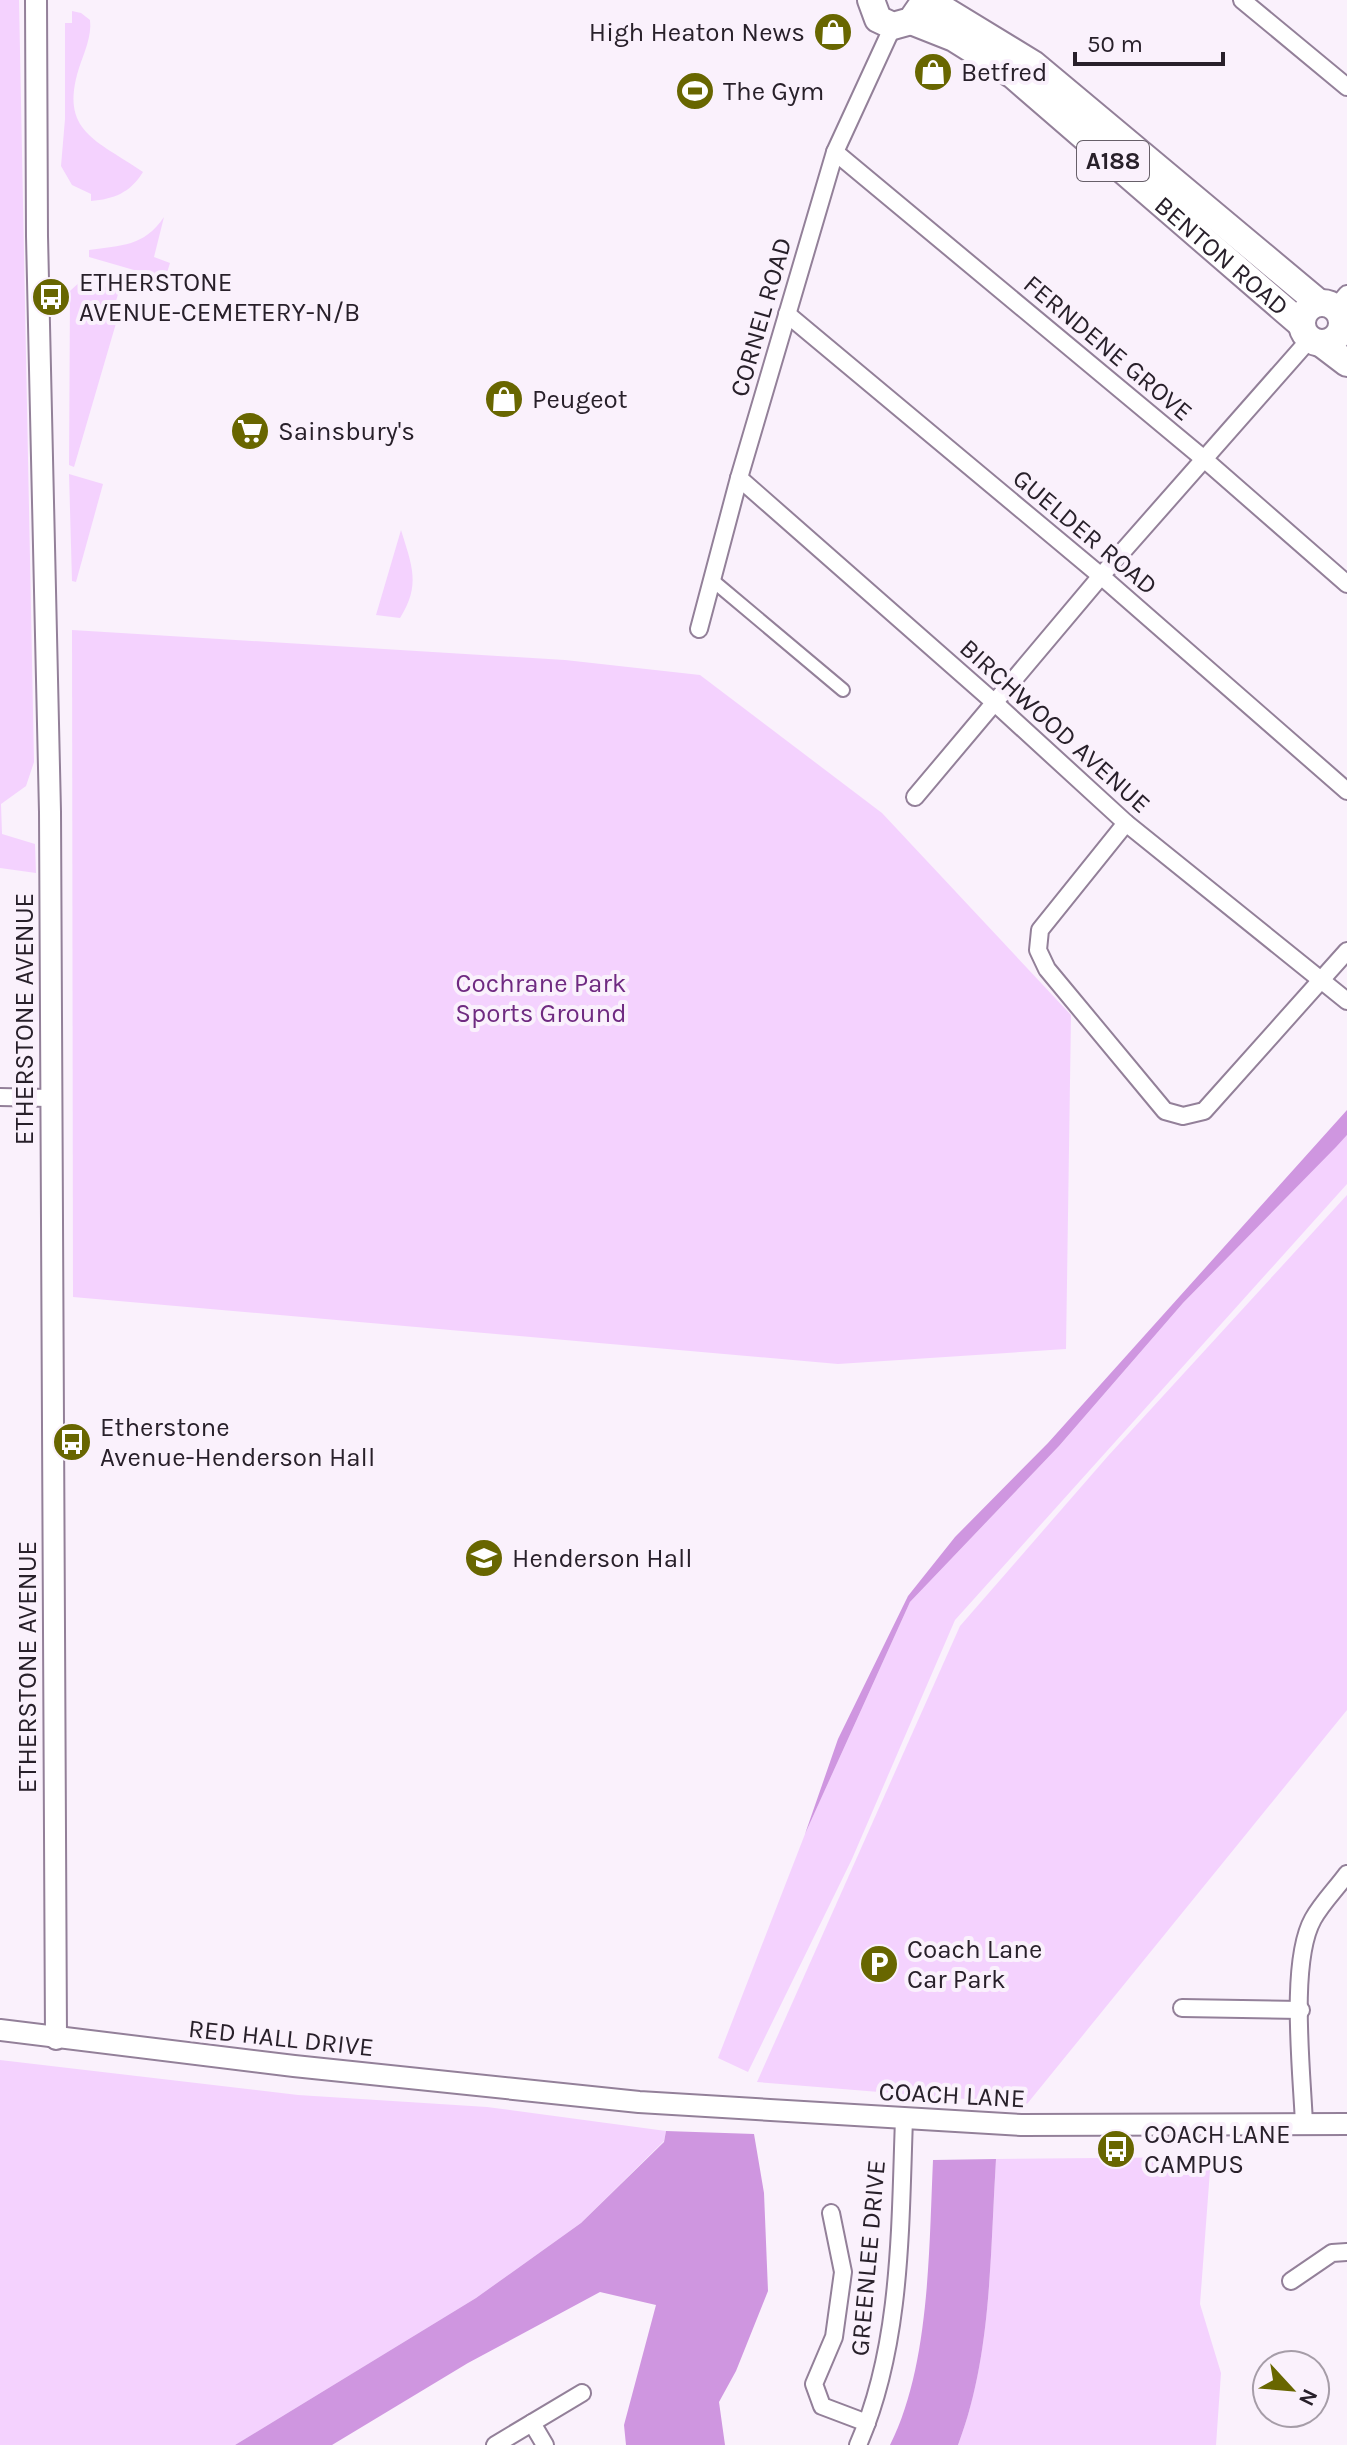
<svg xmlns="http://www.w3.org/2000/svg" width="1347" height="2445" font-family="Karla,sans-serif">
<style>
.green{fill:#f4d2fe}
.forest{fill:#cf96e0}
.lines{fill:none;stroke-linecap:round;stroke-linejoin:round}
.pedestrian-casing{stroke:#938099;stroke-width:16}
.minor-casing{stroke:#938099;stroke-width:20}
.tertiary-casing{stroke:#938099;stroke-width:24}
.primary-casing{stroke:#938099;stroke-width:30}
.pedestrian{stroke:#fff;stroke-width:12}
.minor{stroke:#fff;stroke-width:16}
.tertiary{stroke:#fff;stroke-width:20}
.primary{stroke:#fff;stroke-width:26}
.labels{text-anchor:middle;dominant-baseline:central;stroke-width:8;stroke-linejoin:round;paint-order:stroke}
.shield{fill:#faf1fc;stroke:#675f69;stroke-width:2}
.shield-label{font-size:24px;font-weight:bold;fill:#28202a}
.poi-label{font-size:26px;fill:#28202a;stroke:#faf1fc;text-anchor:start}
.street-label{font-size:26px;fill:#28202a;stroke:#faf1fc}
.park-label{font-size:26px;fill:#6f2a81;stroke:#faf1fc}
</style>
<rect width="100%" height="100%" fill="#faf1fc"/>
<g class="green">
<path d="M0 0H19L34 762 26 786 1 804 2 834 35 844 36 873 0 868Z"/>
<path d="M72 11 81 13 90 20C92 36 84 53 79 68 59 132 97 140 143 172 130 193 114 199 91 201V194L72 185 61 166 65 119V23H72Z"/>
<path d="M164 217 154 257 170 263 165 279 89 257V250C121 245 144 247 164 217Z"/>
<path d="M82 280 119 291 113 311 119 313 74 467 69 465 70 291Z"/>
<path d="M69 474 103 484 76 582 72 581Z"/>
<path d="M401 530C412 566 421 585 400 618L376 615Z"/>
<path d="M72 630 565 660 700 675 882 813 1071 1015 1066 1349 838 1364 73 1297Z"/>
<path d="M1347 1135V1184L955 1620 852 1859 748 2072 718 2058 805 1834 910 1602 1059 1446 1183 1303Z"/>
<path d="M1347 1195V1710L1027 2104 757 2082 960 1626 1108 1456Z"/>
<path d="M0 2060 298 2095 487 2107 666 2131 664 2141 581 2223 476 2298 235 2445H0Z"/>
<path d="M1211 2157 1200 2304 1221 2373 1216 2445H958C992 2355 990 2254 996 2159Z"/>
</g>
<g class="forest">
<path d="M1347 1110V1135L1336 1147 1183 1303 1059 1446 910 1602 805 1834 838 1739 908 1596 955 1537 1048 1443Z"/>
<path d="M666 2131 754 2134 764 2193 768 2291 736 2371 719 2402 725 2445H626L624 2425 656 2305 600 2292 468 2363 332 2445H235L476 2298 581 2223 664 2142Z"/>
<path d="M996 2159C990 2254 992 2356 958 2445H890C930 2366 929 2248 933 2160Z"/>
</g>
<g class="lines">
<g class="pedestrian-casing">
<path id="pedestrian" d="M712 580 843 690"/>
</g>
<g class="minor-casing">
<g id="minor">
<path d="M1242 0 1347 87"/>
<path d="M835 152 1204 459 1347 584"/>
<path d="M1335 308 1347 294"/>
<path d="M787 314 1101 576 1347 791"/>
<path d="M739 478 995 703 1126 823 1347 1001"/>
<path d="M699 629 739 478 835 152 893 26"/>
<path d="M915 797 1101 576 1309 340"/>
<path d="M1126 823 1040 930 1038 950 1047 969 1165 1111 1183 1116 1204 1111 1347 951"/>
<path d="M0 1097 50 1098"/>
<path d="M1182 2008 1301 2010"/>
<path d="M1304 2124C1302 2073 1289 1962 1313 1919 1322 1903 1336 1889 1347 1874"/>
<path d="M831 2213 843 2272 834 2337 814 2384 822 2406 867 2423"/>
<path d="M1291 2281 1332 2253 1347 2252"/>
<path d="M532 2423 545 2445"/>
<path d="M495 2445 582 2393"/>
<path d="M858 2445C902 2345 900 2226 904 2119"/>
</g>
</g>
<g class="tertiary-casing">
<g id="tertiary">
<path d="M36 0 37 236 50 812 56 2039"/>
<path d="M0 2030 294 2066 639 2102 1021 2125 1347 2124"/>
</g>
</g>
<g class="primary-casing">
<g id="primary">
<path d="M871 0 878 19 893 26 911 21 920 8"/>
<path d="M928 0 1033 64 1319 303"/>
<path id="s1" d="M911 21 954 38 1013 75 1301 324"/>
<circle cx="1322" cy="323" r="20"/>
<path d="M1322 344 1347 363"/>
</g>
</g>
<use href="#pedestrian" class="pedestrian"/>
<use href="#minor" class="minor"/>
<use href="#tertiary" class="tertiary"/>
<use href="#primary" class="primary"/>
</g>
<defs>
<g id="shop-disc" transform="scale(2)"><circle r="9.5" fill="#686600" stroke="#faf1fc"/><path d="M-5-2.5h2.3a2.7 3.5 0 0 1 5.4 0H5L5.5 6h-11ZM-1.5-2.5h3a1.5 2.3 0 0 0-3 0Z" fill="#fff"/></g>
<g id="stadium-disc" transform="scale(2)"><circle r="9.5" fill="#686600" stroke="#faf1fc"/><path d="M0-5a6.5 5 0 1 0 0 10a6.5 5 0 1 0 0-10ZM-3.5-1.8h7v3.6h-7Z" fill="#fff"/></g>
<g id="bus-disc" transform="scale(2)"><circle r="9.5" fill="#686600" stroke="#faf1fc"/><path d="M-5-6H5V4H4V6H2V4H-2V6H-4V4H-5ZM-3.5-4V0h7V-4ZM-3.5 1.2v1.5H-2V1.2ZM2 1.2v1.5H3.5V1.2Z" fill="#fff"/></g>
<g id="supermarket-disc" transform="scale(2)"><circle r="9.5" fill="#686600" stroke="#faf1fc"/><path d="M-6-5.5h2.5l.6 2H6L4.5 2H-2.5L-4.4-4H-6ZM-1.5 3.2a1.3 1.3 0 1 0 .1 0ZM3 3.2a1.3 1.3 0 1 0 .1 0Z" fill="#fff"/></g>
<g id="university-disc" transform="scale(2)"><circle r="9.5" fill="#686600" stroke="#faf1fc"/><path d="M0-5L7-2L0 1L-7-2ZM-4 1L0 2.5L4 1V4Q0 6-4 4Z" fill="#fff"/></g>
<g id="parking-disc" transform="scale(2)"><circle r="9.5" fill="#686600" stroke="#faf1fc"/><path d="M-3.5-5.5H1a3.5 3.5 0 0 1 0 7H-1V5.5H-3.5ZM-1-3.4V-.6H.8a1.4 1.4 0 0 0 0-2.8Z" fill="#fff"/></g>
</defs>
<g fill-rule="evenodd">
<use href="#shop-disc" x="833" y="32"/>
<use href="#shop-disc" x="933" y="72"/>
<use href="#stadium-disc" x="695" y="91"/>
<use href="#bus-disc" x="51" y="297"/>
<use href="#shop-disc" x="504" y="399"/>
<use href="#supermarket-disc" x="250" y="431"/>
<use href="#bus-disc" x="72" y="1442"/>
<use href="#university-disc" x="484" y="1558"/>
<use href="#parking-disc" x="879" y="1964"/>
<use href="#bus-disc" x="1116" y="2149"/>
</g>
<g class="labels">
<rect class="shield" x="1077" y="141" width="72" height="40" rx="6"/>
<g class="shield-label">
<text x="1113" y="161">A188</text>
</g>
<g class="poi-label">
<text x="805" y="32" text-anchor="end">High Heaton News</text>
<text x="961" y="72">Betfred</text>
<text x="723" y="91">The Gym</text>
<text x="79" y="282">ETHERSTONE<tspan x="79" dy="30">AVENUE-CEMETERY-N/B</tspan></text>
<text x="532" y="399">Peugeot</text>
<text x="278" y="431">Sainsbury's</text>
<text x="100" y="1427">Etherstone<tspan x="100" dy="30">Avenue-Henderson Hall</tspan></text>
<text x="512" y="1558">Henderson Hall</text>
<text x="907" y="1949">Coach Lane<tspan x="907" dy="30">Car Park</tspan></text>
<text x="1144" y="2134">COACH LANE<tspan x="1144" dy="30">CAMPUS</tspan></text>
</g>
<g class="street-label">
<text stroke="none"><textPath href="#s1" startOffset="392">BENTON ROAD</textPath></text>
<text transform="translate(761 317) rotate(-74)">CORNEL ROAD</text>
<text transform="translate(1108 348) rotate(40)">FERNDENE GROVE</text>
<text transform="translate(1085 532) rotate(40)">GUELDER ROAD</text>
<text transform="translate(1055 726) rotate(42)">BIRCHWOOD AVENUE</text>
<text transform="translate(24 1019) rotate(-90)">ETHERSTONE AVENUE</text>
<text transform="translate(27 1667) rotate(-90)">ETHERSTONE AVENUE</text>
<text transform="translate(281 2038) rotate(6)">RED HALL DRIVE</text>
<text transform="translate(952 2095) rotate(3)">COACH LANE</text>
<text transform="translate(868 2258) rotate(-85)">GREENLEE DRIVE</text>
</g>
<g class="park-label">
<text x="541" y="983">Cochrane Park<tspan x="541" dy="30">Sports Ground</tspan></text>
</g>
</g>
<g transform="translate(1291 2389) rotate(116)"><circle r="38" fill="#faf1fc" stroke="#a69da8" stroke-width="2"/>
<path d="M0-6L14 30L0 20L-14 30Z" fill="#686600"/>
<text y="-12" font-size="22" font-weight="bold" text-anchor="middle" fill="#28202a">N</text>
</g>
<path d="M1075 52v12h148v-12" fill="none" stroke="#28202a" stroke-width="4"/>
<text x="1087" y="52" font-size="24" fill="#28202a" stroke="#faf1fc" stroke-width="6" paint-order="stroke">50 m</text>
</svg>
